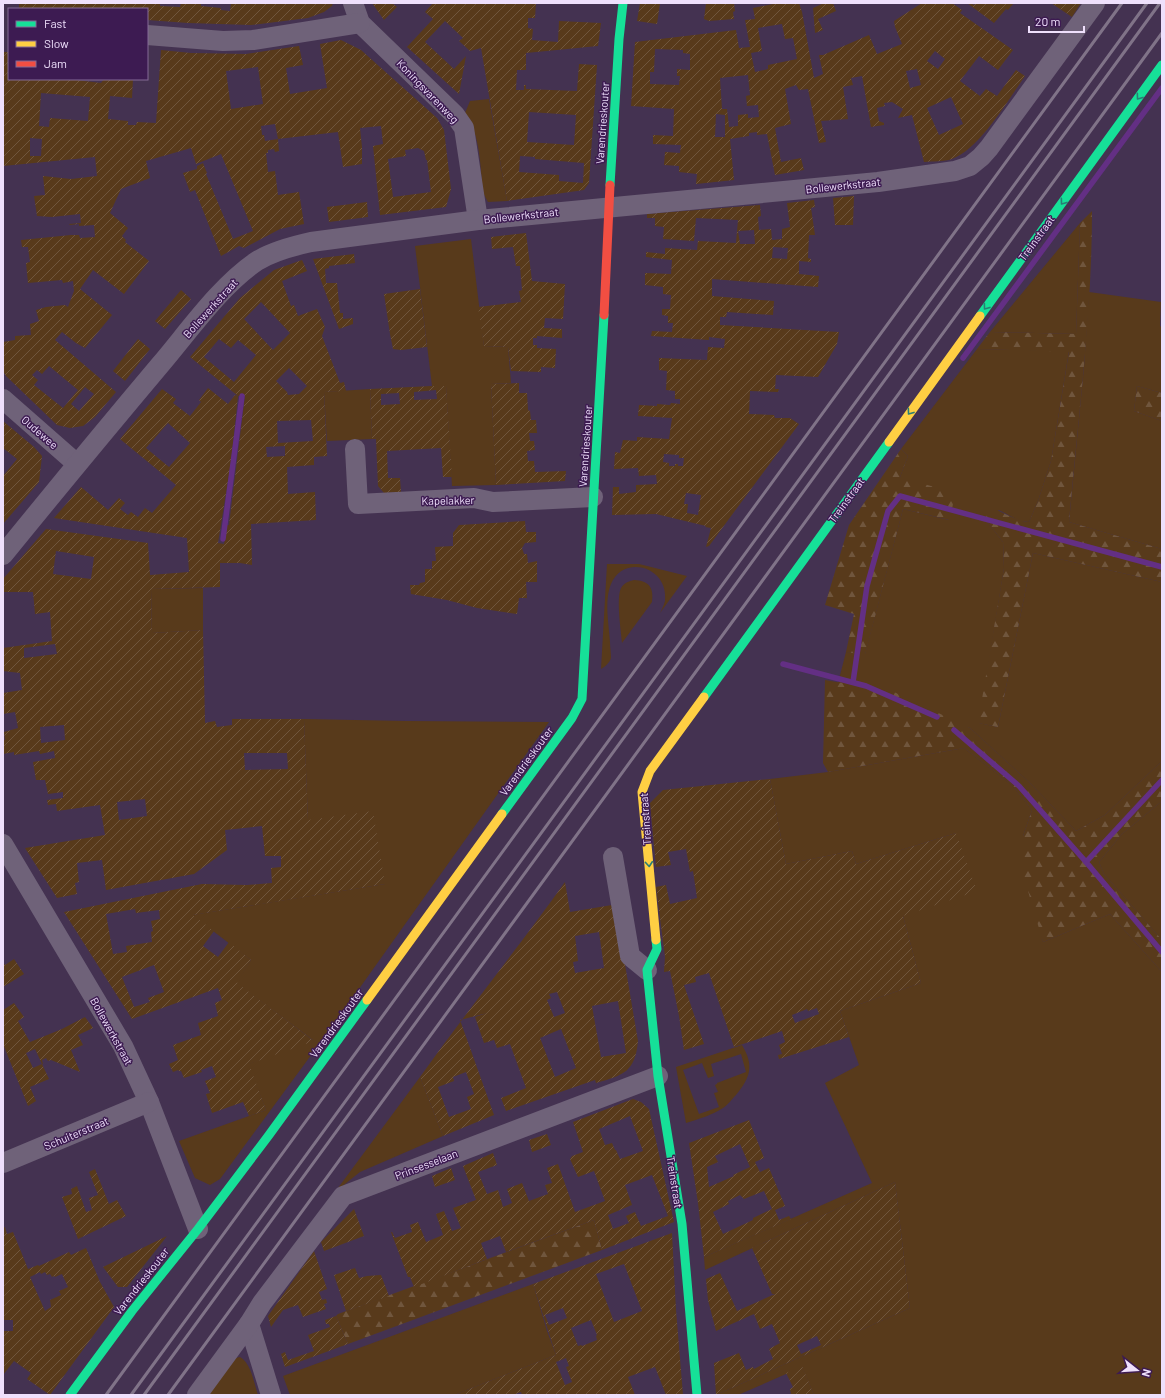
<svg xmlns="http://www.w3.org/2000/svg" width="1165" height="1398" font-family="Barlow,sans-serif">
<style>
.green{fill:#583a1b;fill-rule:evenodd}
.forest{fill:url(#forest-firs)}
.garden{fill:url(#garden-furrows);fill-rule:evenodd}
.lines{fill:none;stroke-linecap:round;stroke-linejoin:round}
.stream{stroke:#632f84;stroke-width:5.5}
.street{stroke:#6f6279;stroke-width:20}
.fast{stroke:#16e098;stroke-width:9}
.slow{stroke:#ffcf43;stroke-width:9}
.jam{stroke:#f24e42;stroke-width:9}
.rail{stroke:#807388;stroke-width:3}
.oneway{stroke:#2a7e75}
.labels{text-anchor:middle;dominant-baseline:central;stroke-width:3;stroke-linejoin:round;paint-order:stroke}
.street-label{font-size:11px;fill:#efe0fc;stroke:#3d1b52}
</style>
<defs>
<pattern id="forest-firs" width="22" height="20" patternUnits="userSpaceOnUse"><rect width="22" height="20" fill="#583a1b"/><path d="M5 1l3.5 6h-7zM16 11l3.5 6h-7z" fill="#70563d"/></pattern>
<pattern id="garden-furrows" width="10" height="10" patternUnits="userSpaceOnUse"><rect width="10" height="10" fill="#583a1b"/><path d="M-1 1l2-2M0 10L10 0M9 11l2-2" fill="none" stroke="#70563d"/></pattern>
</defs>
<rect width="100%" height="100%" fill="#443251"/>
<g class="green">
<path d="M489 99 507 201 488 202 483 193C480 166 481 136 465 113L470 101Z"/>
<path d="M1080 223 1076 334 990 332Z"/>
<path d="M471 239 484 346 508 347 511 383 491 384 496 485 452 486 446 386H432L415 246Z"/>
<path d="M1089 292 1161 302 1160 326 1162 327V393L1137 386 1134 411 1162 421V549L1069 522 1084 367Z"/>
<path d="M977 349 1069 351 1051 461 1038 501 1029 522 1020 521 999 510 985 519 1003 542 1004 568 979 723 998 727 1033 553 1162 582V761L1105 815 1076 831 1030 783 970 728 838 683 846 652 865 654 903 509 949 520 900 477 908 456 901 449Z"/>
<path d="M370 389 372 439 327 441 324 392Z"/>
<path d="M607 564H639L687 576 660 613C662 609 664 605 665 601 669 566 623 554 611 584 604 601 609 624 610 642 610 647 611 653 611 658 610 662 605 667 601 669Z"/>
<path d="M634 580C649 581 654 587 652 602L622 643C621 631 616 598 621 588 624 583 629 581 634 580Z"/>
<path d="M203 588V630L152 633 151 589Z"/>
<path d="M304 719 406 721 549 722 334 1024 220 1179 210 1185 195 1178 179 1141 266 1110 248 1064 313 1040 236 983 251 960 192 915 385 884 308 820Z"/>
<path d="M964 748 1012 785 1032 810 1023 836 1043 942 1110 914 1162 972V1395H814L802 1367 738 1395H716L910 1308 895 1182 705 1270 704 1257 872 1183 825 1083 859 1065 840 1011 921 983 903 916 956 833 856 864 852 851 786 864 770 779 828 772Z"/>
<path d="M1162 801V940L1104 874 1099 862 1122 834Z"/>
<path d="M742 1045C754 1065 751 1077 736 1095 732 1099 728 1105 723 1108 712 1115 699 1119 686 1123L676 1067ZM741 1054 746 1072 717 1083V1084L715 1085 718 1092 714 1093 719 1107 699 1114 683 1070 702 1063 708 1078 714 1076 711 1064Z"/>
<path d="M420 1077 443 1136 360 1172 335 1192Z"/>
<path d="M533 1284 547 1331 556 1355 454 1395H290L283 1376Z"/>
<path d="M240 1357C251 1363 254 1383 258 1395H206L236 1358Z"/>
</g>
<g class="forest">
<path d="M1092 211C1092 315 1078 419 1069 522L1162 549V582L1033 553 998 727 978 723 1004 568 1003 542 985 519 991 508C1004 512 1015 521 1029 522L1038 501 1051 461 1069 352 977 349 990 332 1076 334 1080 223Z"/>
<path d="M1137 386 1162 393V421L1134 411Z"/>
<path d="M901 449 908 456 900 477 955 493 950 520 903 509 865 655 846 652 854 614 825 605 849 525Z"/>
<path d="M825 680 894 692 970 728 1030 783 1076 831 1105 815 1162 761V801L1122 834 1099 862 1104 874 1162 940V972L1110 914 1043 942 1023 874V836L1032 810 1012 785 964 748 828 772 823 763Z"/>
<path d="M594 1220 602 1250 348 1344 336 1316 338 1314Z"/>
</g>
<g class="garden">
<path d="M19 3H160V6L180 7 181 3H201V6L221 8V10L230 11 231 3H333L332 6 324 12 308 18 251 25 188 23 147 20V9H19Z"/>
<path d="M372 3H392L397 7 384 20Z"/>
<path d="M433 3H536L535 18H528V28L533 29 532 40 558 42 559 21 601 23 598 46 526 53V70H517L516 90H524V85H526V89L577 91 579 64 597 65 589 183 584 190 507 201 481 48 470 51 459 41 463 38 445 21 425 42 454 69 466 56 459 94 407 47 433 19 425 12ZM529 112 576 115 574 145 527 142ZM520 156 535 157V159L584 163 583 183 559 181V175L519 172Z"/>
<path d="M640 3H660L657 24 637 21Z"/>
<path d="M706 3H734L735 11 733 12 734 19 709 21 704 19Z"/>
<path d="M778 3H799L802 12 814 78 823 74 819 55H823L869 35 877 54 902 44 895 27 894 21 922 3 927 4 930 3H952L962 10 960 13 1013 50 998 70 979 56 960 81 980 96 986 89 997 96 1016 70 1025 76C1009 99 979 150 952 159 944 162 933 161 924 162L912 115 898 118 903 109 892 102 884 103 885 106 877 108 879 121 884 123V125L871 127 862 76 851 78 853 85 843 87 848 119 821 121 826 142 819 143 808 89 799 90 796 85 785 89 791 124 775 128 781 162 801 158 804 170 775 175 767 134 757 135V132L749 133V136L730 139 734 180 696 184 697 174 679 172V166L664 165 665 152 680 153 681 145 653 144V135L673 136 674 109 631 106 635 42 736 30 739 48 750 47 745 20 755 19 753 8ZM782 24 785 39 793 38 797 59 768 65V69L755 72 751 53 762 51 758 28ZM655 49 683 50V53L690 54V70L677 69V76H680L679 85 650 84V72H654ZM935 51 945 59 938 69 927 61ZM917 69 921 85 910 88 906 71ZM748 75 750 95 746 96 747 106 758 105 759 117 748 118V114L738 115V126L729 127 727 109H722L720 78ZM951 97 963 124 939 135 927 108ZM716 114 725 115V137H715Z"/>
<path d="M824 3H833L836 11 818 19 823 30 815 33 813 8Z"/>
<path d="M967 3H971L974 5 976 3H1014L1008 10 1006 9 994 23Z"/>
<path d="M1051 3H1081L1072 17Z"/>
<path d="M341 40 361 50 437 118 444 130 451 189 446 207 380 215 373 146 383 144 381 126 360 128 362 147V164L343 167 338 132 278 139 279 151 275 152 274 149 268 150V153H266L268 172 275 171 278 195 299 192 304 224 280 229 244 248 239 246 221 256 195 190 190 192 183 173 197 169V166L203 163 207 173 206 174 233 239 253 231 221 154 196 164 191 148 146 161 150 178 121 189 110 213 128 228 122 236 126 240 125 242 149 261 124 294 93 270 80 289 112 315 85 348 76 343 62 332 55 340 116 392 95 417 83 426 70 428 57 425 6 376 3 371V342L15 340V336L31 335 30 324 39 321 36 310 46 307 65 305 68 307 74 291 73 281 63 283 62 280 28 283 26 263 30 262 28 247H22L21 240 71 235H79L80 238 95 237 94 225 79 226V224L70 225 69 224 81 223 80 214 52 217 37 216 34 196 45 195 43 176 71 179 97 176 95 157 3 166V52H9V79H68L101 83 104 79H133L132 98 110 96 108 119 128 121V125H136L137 122 156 123 161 50 191 53 246 54 299 46 303 65 286 68 290 94 327 88 320 44ZM258 67 263 104 231 109 226 71ZM41 93 90 97 88 121 50 118 49 127 39 126ZM275 124 278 139 265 141 264 135H262L261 126ZM30 138 42 139 41 156H30ZM418 148 424 151 426 160H427L431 192 393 197 388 159 406 156 405 150ZM49 366 78 390 63 408 34 385 38 380 32 375 37 370 42 374ZM85 387 94 394 79 411 71 404Z"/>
<path d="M854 196 853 225H835L833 198Z"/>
<path d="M814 200 815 207 811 208 815 235H809L808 258 811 259V262L799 261V274L819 276 818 287 712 279V296L774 301 773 315 727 312 726 317H720V325L839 332 837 344 818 377 776 375 775 389H779L778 392 750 391 749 414 774 415 775 418H790L799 424 709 546 706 547 711 528 705 527 706 526 656 514 612 515 613 487H619V494L636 492V485L657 484 656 475 639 476 638 468 614 469 615 452 620 453 623 440 637 441V437L669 439 672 418 638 416 639 405 657 406V404L670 405 671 403 680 404V399H675V391L666 390 667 371 659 370V358L707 360 708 347 724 348 725 339 709 337V340L651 336 652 331 672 332 673 323H668V316L662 315V309H670L671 295 663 294V287L645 285V273L671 274 672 260 646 257V252L665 254V248L697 250 698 241 736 243 738 220 696 218 694 241 663 239 664 227 655 226V218H647V214L760 205 761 216 758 217 759 230 771 229 772 240 782 239V229L790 227 787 203ZM754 230 755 244H740L738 231ZM773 247 788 248 787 259 772 258ZM664 454 679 455V458H684L683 466H678V464H675V466H669V463L663 462ZM686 493 701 495 698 515 687 513 688 504H684Z"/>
<path d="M367 202 368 217 329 222 327 207Z"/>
<path d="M526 233 532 281 565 284 563 319 545 318 544 328 562 329V338L537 336V338H533V345H537V348L556 349 555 368 541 367V372L511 371 508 347 484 346 478 307 521 302 519 291 522 290 520 266H516L513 247 492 249 491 237Z"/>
<path d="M354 254 355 263 329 266V268L325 269 326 283H337L340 313H343V319L353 318V324L339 329 313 259Z"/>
<path d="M302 260 307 271 282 281 291 306 294 305 298 316 317 309 325 327 322 336 340 383 344 382 346 391 324 392 327 456 314 457V465L287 467 288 494 315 492 316 520 251 524 252 565 240 563H220V587L151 589 152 633 203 630 205 723 215 721 217 727 232 725V719H304L308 820 373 811 385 884 193 915 214 931 203 946 218 957 229 942 251 960 237 983 314 1041 249 1064 266 1110 249 1116 243 1102 212 1113 206 1094 210 1093 205 1081 216 1077 212 1066 201 1070 202 1072 184 1078 181 1071H179L178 1070 173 1072 169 1064 178 1060 173 1045 201 1035 198 1023 218 1016 215 1003 222 1000 218 988 132 1019 64 912 202 884 247 885 272 883 271 868 281 867V856H265L262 826 225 830 227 850 194 874 106 890 102 860 77 863 79 882 75 883 77 894 57 898 25 848 105 835 100 805 57 811 56 804 48 805 47 800 63 798V792L48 794 45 780H36L33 762 55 758 54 751 40 754 39 751 14 755V752L3 754V740H5L4 732 18 728 15 712 3 714V693L22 690 20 673 3 671V648L52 641 50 612 35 614 33 592H3V579L46 529 148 543 150 575 189 572 187 538 54 518 81 487 108 510 119 498 125 503 120 509 128 515 131 512 138 517 145 508 152 513 176 485 120 439 162 389 176 399 173 403 190 416 201 402 199 400 208 388 228 404 235 395 238 396 190 357 240 298 274 270ZM261 302 290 333 273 350 244 319ZM219 339 231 348 238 340 256 355 234 382 204 357ZM289 368 307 386 299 394 288 395 287 392 276 381ZM238 396H245L229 525H227L224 544 218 543 231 462ZM311 420 313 441 278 443 277 421ZM168 423 190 443 169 467 146 448ZM285 446V456L267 457 266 447ZM56 551 94 557 91 579 53 574ZM55 644 57 654 24 658V648ZM64 725 65 740 41 743 40 727ZM244 753H287L288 769 245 770ZM145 799 147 816 119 820 117 802ZM135 909 136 913 159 910 160 919 151 921 153 931 151 932 152 942 126 946 127 952 113 954 106 914ZM154 965 164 992 148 998 150 1002 134 1007 122 977Z"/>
<path d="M420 289 427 347 401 350 393 349 390 334 384 294Z"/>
<path d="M181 290 191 299 165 329 155 321Z"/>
<path d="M138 339 150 349 125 381 113 371Z"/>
<path d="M519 383V393H527L528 410 530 411 531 420H536L537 433H529L530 441H534L535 450 527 451 528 461H534L535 472 566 471 565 481 496 485 491 384Z"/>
<path d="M432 386H446L452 477H443L441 448 387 451 388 478H400L401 492 384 493 378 486 376 439H372L370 389ZM436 390 437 399 414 400V392ZM399 393 400 404 381 405V394Z"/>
<path d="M3 421 34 447 42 456 39 482 3 524V476L17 459 3 448Z"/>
<path d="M525 521 526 532H536V542L525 543 522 548 524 554H527L528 563 537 561V582H526L527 598H519L517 614 477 608 447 600 411 594 410 585H419L420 583 425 582V569H432V561H436L435 547 453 546V533L459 525Z"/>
<path d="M770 779 786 864 852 851 856 864 956 833 977 891 903 916 921 983 840 1011 849 1037 779 1059 778 1055 782 1054 779 1045 785 1042 782 1031 734 1047 709 973 695 977 696 982 684 985 704 1044 684 1050 679 1016 670 971 664 972 665 957 656 887 666 885 670 904 697 898 693 871 690 872 686 849 668 852 671 865 656 867 650 803 663 790ZM817 1008 819 1014 795 1023 792 1015 807 1009 808 1011Z"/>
<path d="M565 882 570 912 612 905V888L638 1041C635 1072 624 1075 596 1083L595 1080 506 1111 501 1098 526 1088 510 1044 497 1048 494 1040 484 1043 475 1017 487 1013 460 1020 494 1115 443 1136 420 1077C467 1011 518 948 565 882ZM599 932 604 968 575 973 573 962 578 961 575 936ZM557 992 565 1013 554 1017 547 1000 551 998 549 994ZM618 1001 626 1053 601 1057 592 1006ZM561 1029 576 1068 555 1077 540 1038ZM466 1072 474 1094 467 1097 471 1109 449 1117 438 1087 454 1081 453 1077Z"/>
<path d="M14 959 24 974 3 987V962L5 965Z"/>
<path d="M14 1003 24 1017 18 1021 30 1042 62 1029 85 1017 93 1028 78 1035 83 1045 71 1050 80 1072 51 1060 48 1061 46 1058 42 1060 43 1064H42L49 1079 30 1087 36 1101 28 1106 3 1044V1010ZM35 1049 42 1064 33 1068 26 1053Z"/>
<path d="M633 1099 641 1102 649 1109 674 1222 602 1250 594 1220 506 1252 500 1236 481 1243 487 1259 414 1287 410 1277H408L391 1232H392L395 1238 412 1232 410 1225 418 1222 426 1242 443 1235 436 1214 444 1211 452 1231 461 1228 453 1208 476 1200 463 1166 493 1153 497 1165 478 1172 487 1194 498 1190 503 1207 512 1203 507 1189 522 1183 529 1201 548 1194 545 1185 552 1183 547 1168 558 1164 575 1212 605 1201 594 1171 578 1177 570 1159 572 1156 583 1152 573 1122ZM630 1116 643 1151 620 1159 616 1150H615L612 1143 605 1145 599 1129ZM652 1175 668 1216 641 1226 635 1212 626 1216 629 1223 613 1229 608 1215 632 1205 625 1185Z"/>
<path d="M749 1120 764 1158 755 1162 760 1172 769 1168 785 1206 775 1210 779 1220 789 1216 791 1219 704 1257 698 1203 689 1143ZM740 1144 750 1167 733 1175 734 1176 709 1187 707 1167 718 1162 715 1156ZM764 1191 772 1209 753 1218V1220L723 1234 713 1212 729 1204 728 1201 740 1195 744 1199Z"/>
<path d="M547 1134 551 1145 532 1152 529 1140Z"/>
<path d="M451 1168 455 1180 435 1187 432 1176Z"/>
<path d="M95 1169 109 1204 117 1200 126 1216 78 1239 62 1197 72 1194 71 1189 77 1186 86 1212 92 1210 89 1198 98 1195 89 1172Z"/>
<path d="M895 1182 910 1308 716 1395 714 1363 739 1353 746 1370 753 1367 754 1369 773 1359 769 1349 780 1343 772 1324 760 1329 754 1314 716 1331 708 1300 706 1279 720 1273 737 1311 775 1294H772L752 1248ZM817 1336 821 1345 801 1354 797 1345Z"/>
<path d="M354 1209 364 1236 324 1251 321 1242Z"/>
<path d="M5 1227 7 1234 13 1232 28 1269 38 1265 39 1266 69 1252 71 1255 86 1248 100 1282 114 1307 50 1395 27 1379 31 1373 14 1361 3 1375V1331H13V1320H3V1228ZM40 1272 41 1274 45 1272 47 1275 50 1274 52 1277 54 1276 55 1277 62 1274 68 1287 59 1291 61 1295 50 1300 51 1307 45 1311 30 1277Z"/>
<path d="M672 1233 676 1310 683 1395H666L655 1367 628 1377 635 1395H522L521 1392 513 1395H454L556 1355 533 1284ZM624 1264 642 1311 614 1322 596 1274ZM563 1308 567 1318 549 1325 545 1315ZM591 1320 597 1335 596 1336 597 1340 582 1346 581 1345 578 1346 571 1328ZM566 1358 569 1366 566 1367 572 1382 565 1385 556 1362Z"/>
<path d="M167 1236 127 1287H118L103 1267Z"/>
<path d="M314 1251 327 1289 319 1292 322 1300 326 1299 327 1303 324 1304 326 1309 303 1317 298 1305 283 1310 271 1327 268 1316Z"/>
<path d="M355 1268 359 1278 367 1276 381 1275 389 1296 346 1311 334 1275Z"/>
<path d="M336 1316 348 1344 285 1367 281 1354 285 1352 288 1360 314 1351 308 1335 330 1327 329 1324H326L325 1320Z"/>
<path d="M802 1366 814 1395H790L791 1394 790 1389 793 1387 786 1373Z"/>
</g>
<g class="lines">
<g class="stream">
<path d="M963 358 1162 88"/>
<path d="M223 539 242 396"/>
<path d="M783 664 866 686 937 717"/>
<path d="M853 682 867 586 888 511 900 496 1162 567"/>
<path d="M954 730 1019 786 1086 862"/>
<path d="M1162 780 1086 862 1162 952"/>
</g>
<g class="street">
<path d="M353 3 360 23 455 115 464 128 478 220"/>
<path d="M147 35 223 41 253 40 360 23"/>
<path d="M3 399 77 464"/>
<path d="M355 449 358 504 474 498 493 502 593 497"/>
<path d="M3 555C55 491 107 428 160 365 189 331 220 286 257 261 273 251 293 246 311 242L478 220 878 182 955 171 970 166 981 157 989 148 1095 3"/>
<path d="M3 844 123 1046 149 1102 198 1229"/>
<path d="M613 857 630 956 647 970"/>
<path d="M3 1163 149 1102"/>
<path d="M249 1324 271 1395"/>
<path d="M197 1395 249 1324 262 1303 343 1196 658 1076"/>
</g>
<g class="fast">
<path d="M610 185 619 39 623 3"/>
<path d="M980 316 1162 65"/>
<path d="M704 697 889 442"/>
<path d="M502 814 572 718 582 699 604 315"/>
<path d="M656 940 657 949 647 970 658 1076 682 1224 697 1395"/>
<path d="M70 1395 132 1311 198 1229 269 1135 367 1000"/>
</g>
<g class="slow">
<path d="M889 442 980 316"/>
<path d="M656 940 642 792 650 771 704 697"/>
<path d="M367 1000 502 814"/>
</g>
<path class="jam" d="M604 315 610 185"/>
<g class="rail">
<path d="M106 1395 1122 3"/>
<path d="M131 1395 1147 3"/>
<path d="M144 1395 1160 3"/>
<path d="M168 1395 1162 33"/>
</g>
</g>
<defs><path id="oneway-chevron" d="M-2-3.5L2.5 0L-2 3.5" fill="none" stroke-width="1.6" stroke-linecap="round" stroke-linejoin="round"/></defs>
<g class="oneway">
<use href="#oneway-chevron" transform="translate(1139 97) rotate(126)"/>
<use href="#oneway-chevron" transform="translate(1063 202) rotate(126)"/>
<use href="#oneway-chevron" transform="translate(986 307) rotate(126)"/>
<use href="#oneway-chevron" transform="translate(910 412) rotate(126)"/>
<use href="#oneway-chevron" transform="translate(649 864) rotate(85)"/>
</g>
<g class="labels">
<g class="street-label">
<text transform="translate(428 91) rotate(46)">Koningsvarenweg</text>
<text transform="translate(602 123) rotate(-86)">Varendrieskouter</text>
<text transform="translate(843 185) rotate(-6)">Bollewerkstraat</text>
<text transform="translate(521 215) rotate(-6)">Bollewerkstraat</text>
<text transform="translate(1036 238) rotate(-54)">Treinstraat</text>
<text transform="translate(210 308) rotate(-48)">Bollewerkstraat</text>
<text transform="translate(40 432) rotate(41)">Oudewee</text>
<text transform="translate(585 446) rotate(-86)">Varendrieskouter</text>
<text transform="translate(448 500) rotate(-1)">Kapelakker</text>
<text transform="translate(846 500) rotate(-54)">Treinstraat</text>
<text transform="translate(526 761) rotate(-54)">Varendrieskouter</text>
<text transform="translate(645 819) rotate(-94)">Treinstraat</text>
<text transform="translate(336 1023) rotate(-54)">Varendrieskouter</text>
<text transform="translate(112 1031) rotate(61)">Bollewerkstraat</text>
<text transform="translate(76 1133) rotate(-23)">Schuiterstraat</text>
<text transform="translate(426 1164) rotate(-21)">Prinsesselaan</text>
<text transform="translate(675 1182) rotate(81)">Treinstraat</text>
<text transform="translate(141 1281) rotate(-52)">Varendrieskouter</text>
</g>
</g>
<rect width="1165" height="1398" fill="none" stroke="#efe0fc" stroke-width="8"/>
<rect x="8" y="8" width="140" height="72" fill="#3d1b52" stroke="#846a96"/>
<rect x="16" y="21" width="20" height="6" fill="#16e098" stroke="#846a96"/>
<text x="44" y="28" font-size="12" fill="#efe0fc">Fast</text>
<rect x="16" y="41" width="20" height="6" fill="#ffcf43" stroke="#846a96"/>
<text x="44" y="48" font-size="12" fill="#efe0fc">Slow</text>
<rect x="16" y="61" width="20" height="6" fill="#f24e42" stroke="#846a96"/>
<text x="44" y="68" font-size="12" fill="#efe0fc">Jam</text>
<g transform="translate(1137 1370) rotate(107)" stroke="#3d1b52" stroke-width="3" paint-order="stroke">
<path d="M0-3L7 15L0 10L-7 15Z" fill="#efe0fc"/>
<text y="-6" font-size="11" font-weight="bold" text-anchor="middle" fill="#efe0fc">N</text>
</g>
<path d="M1029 26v6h55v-6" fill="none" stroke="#efe0fc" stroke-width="2"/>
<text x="1035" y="26" font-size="12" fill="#efe0fc" stroke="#3d1b52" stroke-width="3" paint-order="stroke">20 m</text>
</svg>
